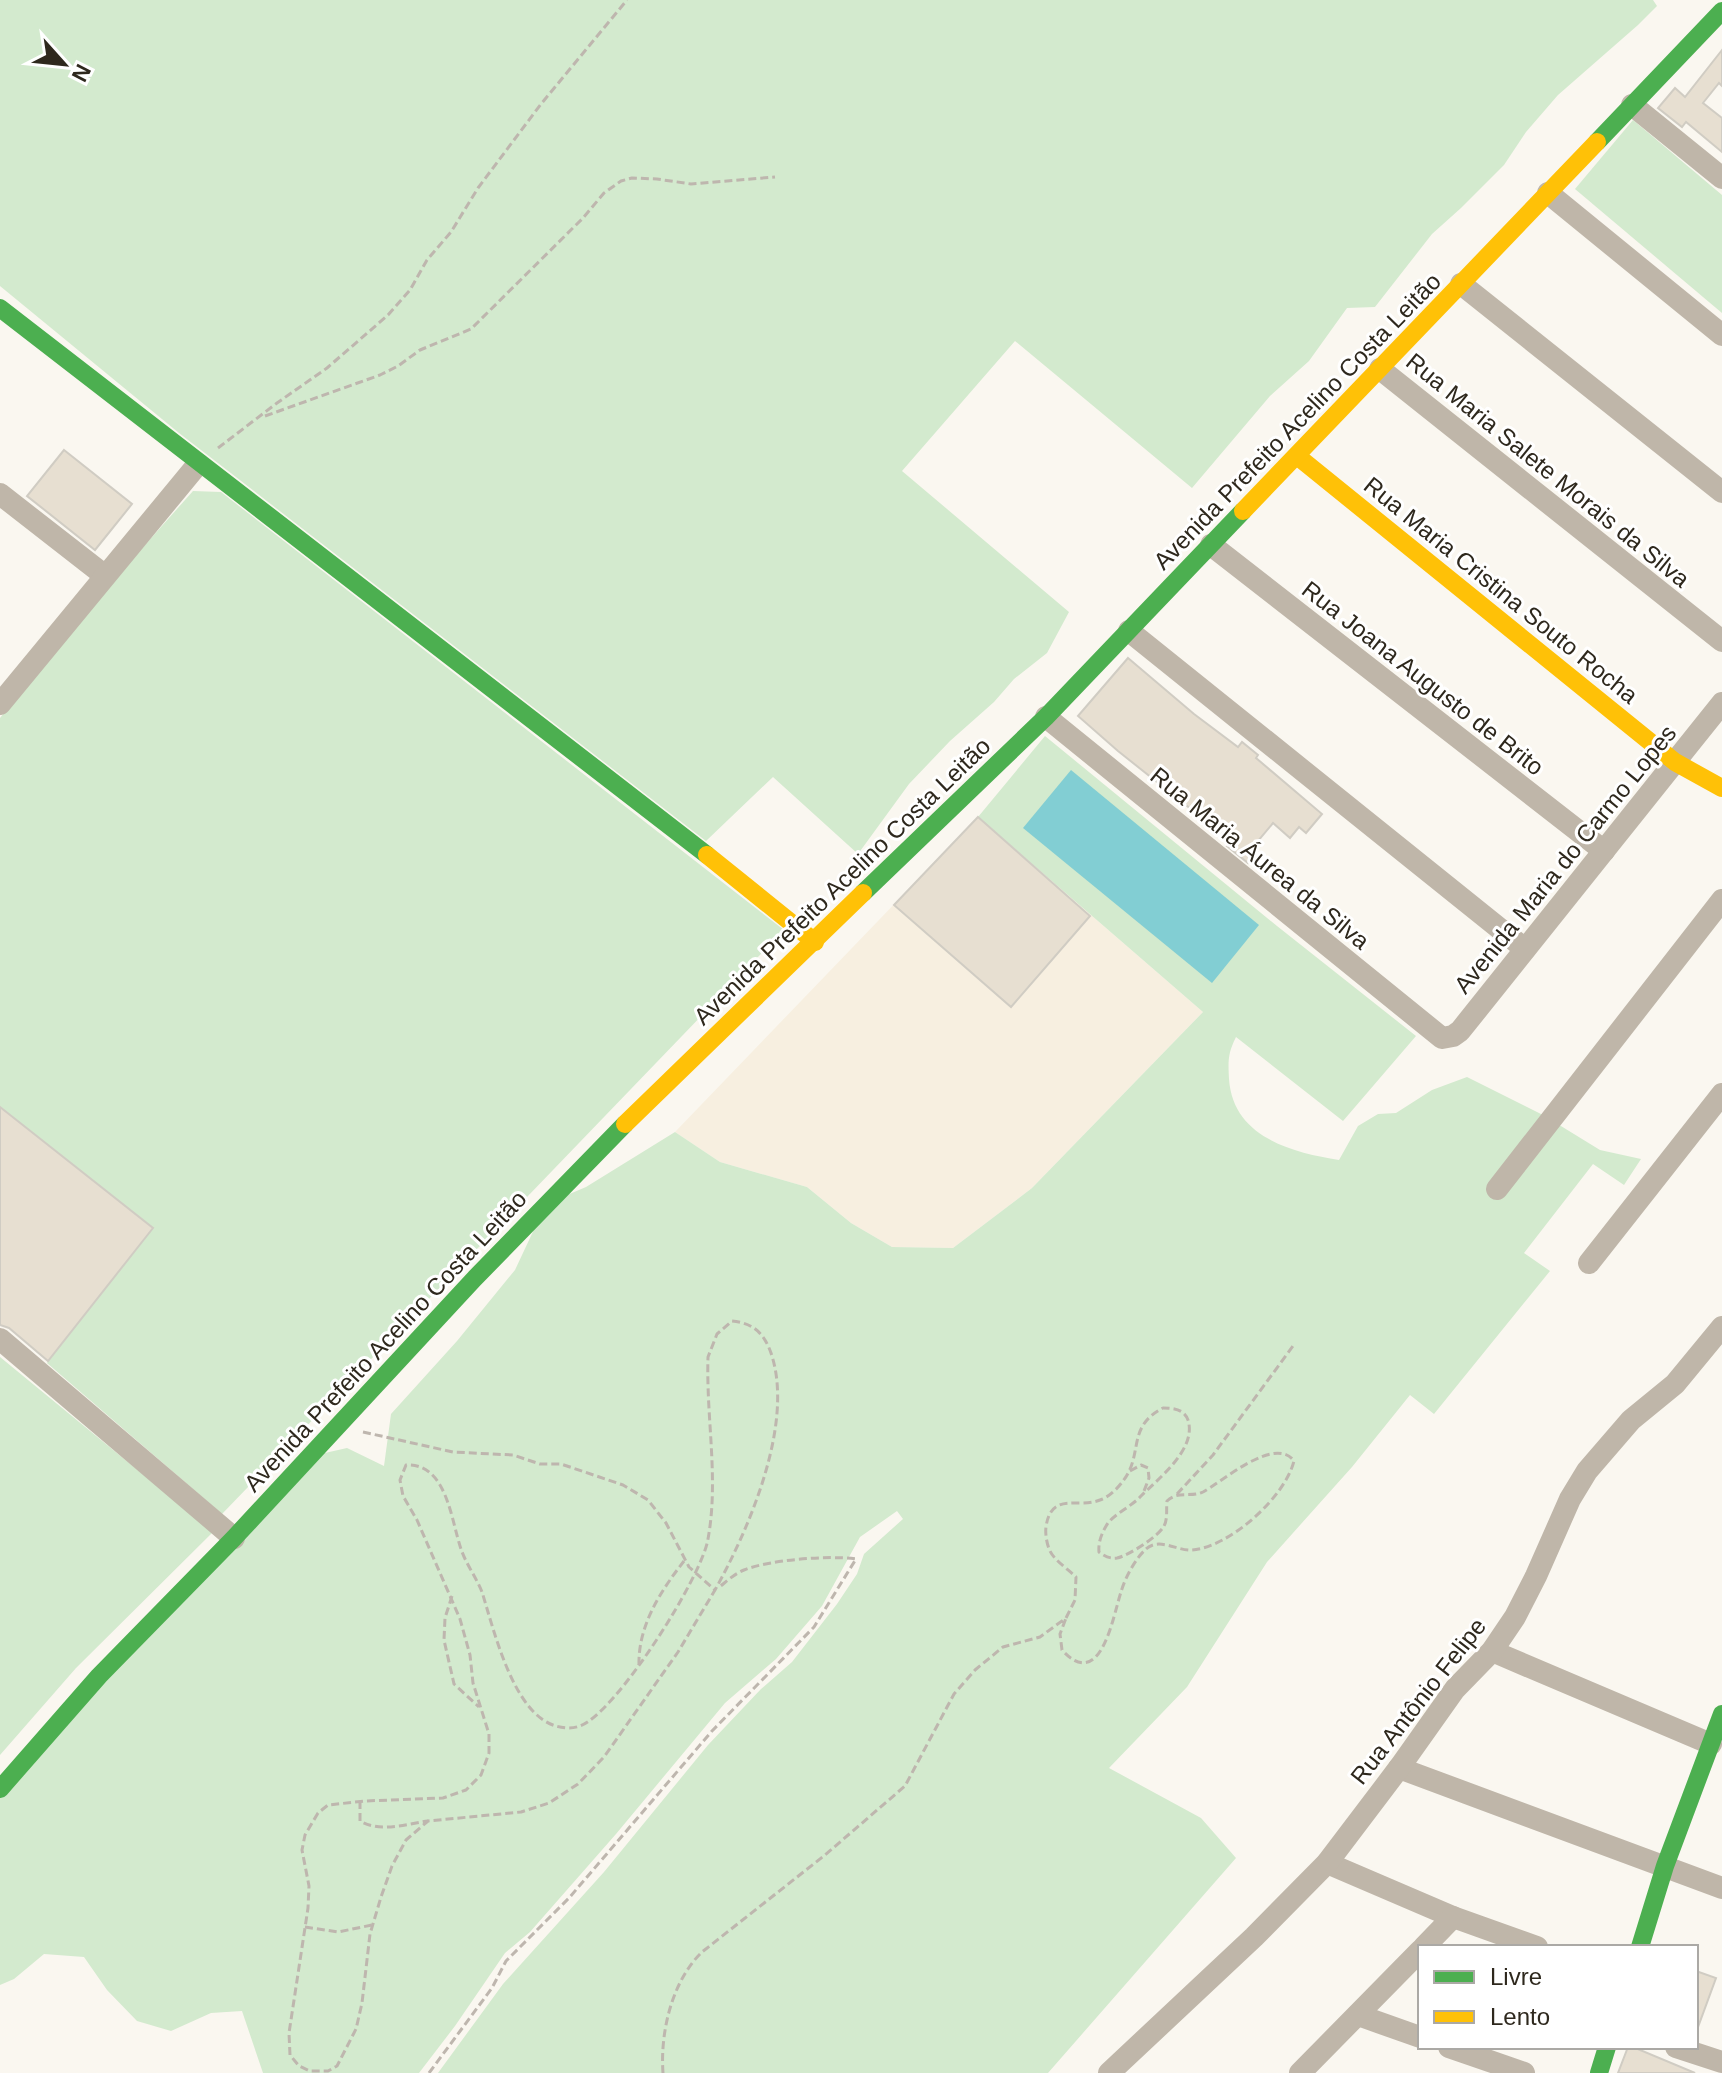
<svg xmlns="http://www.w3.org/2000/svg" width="1722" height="2073" font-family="Helvetica,sans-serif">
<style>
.built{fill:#f7efe0}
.green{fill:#d3eace}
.water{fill:#82ced3}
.building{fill:#e7dfd1;stroke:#d0ccc3;stroke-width:2}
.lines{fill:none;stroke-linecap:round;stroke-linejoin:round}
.path{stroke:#beb6ae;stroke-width:3;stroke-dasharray:8 4;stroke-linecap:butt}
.street{stroke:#bfb6a9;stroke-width:22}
.fast{stroke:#4caf50;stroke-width:18}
.slow{stroke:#ffc107;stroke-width:18}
.labels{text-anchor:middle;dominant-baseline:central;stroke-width:6;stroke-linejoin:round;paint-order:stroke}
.street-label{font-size:24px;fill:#2e281d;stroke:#fff}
</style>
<rect width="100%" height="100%" fill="#faf7f0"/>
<path class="built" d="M978 817 1203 1012 1032 1188 953 1248 892 1247 851 1223 807 1187 720 1162 675 1132Z"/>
<g class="green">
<path d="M0 0H1653L1657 6 1638 25 1558 95 1526 132 1504 165 1461 208 1432 234 1375 307 1347 308 1309 361 1270 396 1192 488 1015 341 902 471 1069 612 1047 653 1014 679 994 702 950 741 909 784 858 854 773 777 706 841 179 433 0 286Z"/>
<path d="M1633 120 1722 195V313L1575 189Z"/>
<path d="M193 491 221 492 784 930 222 1514 47 1363 152 1228 0 1119V718L72 627Z"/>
<path d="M1045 736 1277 926 1416 1036 1343 1121 1236 1037C1228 1053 1228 1061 1229 1079 1233 1137 1291 1152 1339 1160L1358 1126 1378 1114 1396 1113 1432 1090 1467 1077 1543 1115 1600 1150 1641 1159 1624 1185 1593 1164 1524 1253 1550 1271 1434 1414 1410 1395 1352 1467 1267 1562 1187 1687 1109 1768 1201 1818 1236 1858 1048 2073H438L503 1984 604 1872 708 1745 761 1689 792 1662 837 1604 857 1574 864 1554 903 1519 897 1511 860 1537 822 1606 776 1659 725 1703 616 1834 530 1932 505 1953 455 2026 419 2073H263L242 2011 211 2013 171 2031 137 2021 107 1990 84 1957 44 1954 14 1979 0 1985V1793L316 1455 347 1448 384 1466 391 1414 457 1341 515 1270 537 1223 553 1201 586 1187 675 1132 720 1162 807 1187 851 1223 892 1247 953 1248 1032 1188 1203 1012 978 817Z"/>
<path d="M0 1357 213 1532 76 1668 0 1755Z"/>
</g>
<path class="water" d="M1071 770 1259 925 1212 983 1023 828Z"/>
<g class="building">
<path d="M1722 50V86L1719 83 1703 103 1722 118V152L1686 122 1682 127 1658 108 1675 88 1685 97Z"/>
<path d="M64 450 132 504 95 550 27 496Z"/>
<path d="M1128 658 1194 714 1238 747 1242 742 1258 755 1256 758 1322 814 1306 833 1299 827 1290 838 1273 823 1252 848 1257 852 1248 863 1227 846 1231 841 1118 751 1078 716Z"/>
<path d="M978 817 1090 916 1011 1007 894 905Z"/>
<path d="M0 1107 153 1228 48 1361 9 1328 0 1325Z"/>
<path d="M1696 1971 1716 1978 1698 2027 1696 2026Z"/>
<path d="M1628 2047H1633L1695 2073H1618Z"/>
</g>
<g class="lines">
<g class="path">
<path d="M265 416 380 375 398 366 420 350 471 329 583 218 604 193 621 181 632 178 657 179 691 184 775 177"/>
<path d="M218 448 277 403 327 368 388 315 410 290 427 260 451 232 478 188 541 104 627 0"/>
<path d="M363 1432 453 1452 513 1455 540 1464H561L623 1485 648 1500 666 1523 689 1567 715 1590 678 1652 604 1757 578 1784 549 1803 521 1812 428 1821 406 1840 392 1866 381 1897 370 1934 362 2003 356 2029 337 2066 328 2071H310L299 2066 290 2055 289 2033 308 1908 309 1886 302 1850 305 1835 318 1813 328 1805 365 1801 443 1798 466 1790 481 1775 489 1753V1734L473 1683 470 1655 460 1619 417 1520 403 1496 400 1480 406 1465C447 1463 451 1520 461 1549 466 1564 476 1577 482 1592 494 1630 513 1714 556 1726 563 1728 572 1729 580 1726 616 1713 702 1577 708 1539 719 1479 706 1418 708 1357L717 1334 732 1321C753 1323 764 1333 771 1353 795 1423 749 1529 715 1590"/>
<path d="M1130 1471 1141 1465 1148 1468 1149 1478 1144 1491"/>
<path d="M1177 1494 1213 1455 1293 1346"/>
<path d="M452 1596 445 1618 444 1640 454 1684 479 1707"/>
<path d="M639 1665C638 1626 660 1592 684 1561"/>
<path d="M360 1801V1821C380 1833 406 1824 428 1821"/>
<path d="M305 1927 338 1932 372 1925"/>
<path d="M429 2073 492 1988 506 1961 569 1898 712 1731 814 1627 856 1559C828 1555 769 1560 744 1570 734 1574 726 1582 718 1588"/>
<path d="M663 2073C660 2032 672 1981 702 1952L825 1855 905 1786 954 1694 975 1670 1003 1647 1040 1637 1066 1618 1075 1600 1076 1577C1068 1569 1055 1561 1050 1551 1047 1545 1045 1534 1046 1527 1051 1491 1078 1509 1100 1500 1109 1497 1118 1488 1123 1481 1144 1454 1126 1427 1163 1408 1173 1408 1184 1409 1188 1420 1197 1449 1159 1478 1141 1496 1132 1506 1116 1513 1108 1523 1102 1532 1098 1542 1099 1552 1104 1556 1110 1559 1117 1558 1128 1556 1159 1536 1164 1526 1168 1519 1166 1508 1167 1501 1179 1490 1190 1498 1203 1492 1223 1481 1275 1435 1294 1461 1285 1497 1230 1547 1192 1550 1177 1551 1159 1537 1146 1549 1135 1559 1125 1578 1121 1592 1113 1616 1101 1693 1062 1650L1060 1634 1066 1618"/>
</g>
<g class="street">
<path d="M1632 105 1722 178"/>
<path d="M1548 193 1722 335"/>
<path d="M1461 284 1722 492"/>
<path d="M1380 369 1722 641"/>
<path d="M0 494 104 575"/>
<path d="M1211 545 1604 851"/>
<path d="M1129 631 1525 949"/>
<path d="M0 704 198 464"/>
<path d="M1046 717 1442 1038 1453 1036 1460 1031 1722 703"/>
<path d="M1497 1189 1722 900"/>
<path d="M1589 1263 1722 1094"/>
<path d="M0 1339 234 1538"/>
<path d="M1492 1651 1711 1744"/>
<path d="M1399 1768 1722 1888"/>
<path d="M1327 1863 1453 1917 1537 1947"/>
<path d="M1424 1947 1453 1917"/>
<path d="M1358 2015 1420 2037"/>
<path d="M1449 2047 1524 2073"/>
<path d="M1676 2047 1722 2062"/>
<path d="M1109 2073 1254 1937 1327 1863 1399 1768 1455 1689 1492 1651 1515 1617 1536 1576 1570 1499 1587 1471 1631 1420 1675 1384 1722 1327"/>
<path d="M1300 2073 1420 1951"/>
</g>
<g class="fast">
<path d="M1597 142 1722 11"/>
<path d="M0 308 707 855"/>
<path d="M863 893 1046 717 1243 511"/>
<path d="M0 1789 99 1676 234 1538 475 1278 625 1124"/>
<path d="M1640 1947 1665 1866 1722 1714"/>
<path d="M1599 2073 1607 2047"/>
</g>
<g class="slow">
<path d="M1297 456 1675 762 1722 788"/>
<path d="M1243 511 1597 142"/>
<path d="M707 855 815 942"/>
<path d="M625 1124 863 893"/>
</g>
</g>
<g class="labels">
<g class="street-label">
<text transform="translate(1297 421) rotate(-46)">Avenida Prefeito Acelino Costa Leitão</text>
<text transform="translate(1548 470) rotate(39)">Rua Maria Salete Morais da Silva</text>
<text transform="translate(1501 590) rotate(39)">Rua Maria Cristina Souto Rocha</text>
<text transform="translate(1423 678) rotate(38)">Rua Joana Augusto de Brito</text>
<text transform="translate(1260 858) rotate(39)">Rua Maria Áurea da Silva</text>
<text transform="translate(1565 859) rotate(-51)">Avenida Maria do Carmo Lopes</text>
<text transform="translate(842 881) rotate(-44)">Avenida Prefeito Acelino Costa Leitão</text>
<text transform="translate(385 1341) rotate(-47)">Avenida Prefeito Acelino Costa Leitão</text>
<text transform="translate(1418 1701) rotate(-52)">Rua Antônio Felipe</text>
</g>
</g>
<rect x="1418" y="1945" width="280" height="104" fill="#ffffff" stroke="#aba9a5" stroke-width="2"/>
<rect x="1434" y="1971" width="40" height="12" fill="#4caf50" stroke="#aba9a5" stroke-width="2"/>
<text x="1490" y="1985" font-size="24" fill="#2e281d">Livre</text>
<rect x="1434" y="2011" width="40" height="12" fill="#ffc107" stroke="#aba9a5" stroke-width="2"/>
<text x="1490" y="2025" font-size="24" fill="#2e281d">Lento</text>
<g transform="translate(64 64) rotate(117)" stroke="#ffffff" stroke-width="6" paint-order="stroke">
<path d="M0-6L14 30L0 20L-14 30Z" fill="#2e281d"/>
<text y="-12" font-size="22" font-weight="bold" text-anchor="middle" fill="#2e281d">N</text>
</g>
</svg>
